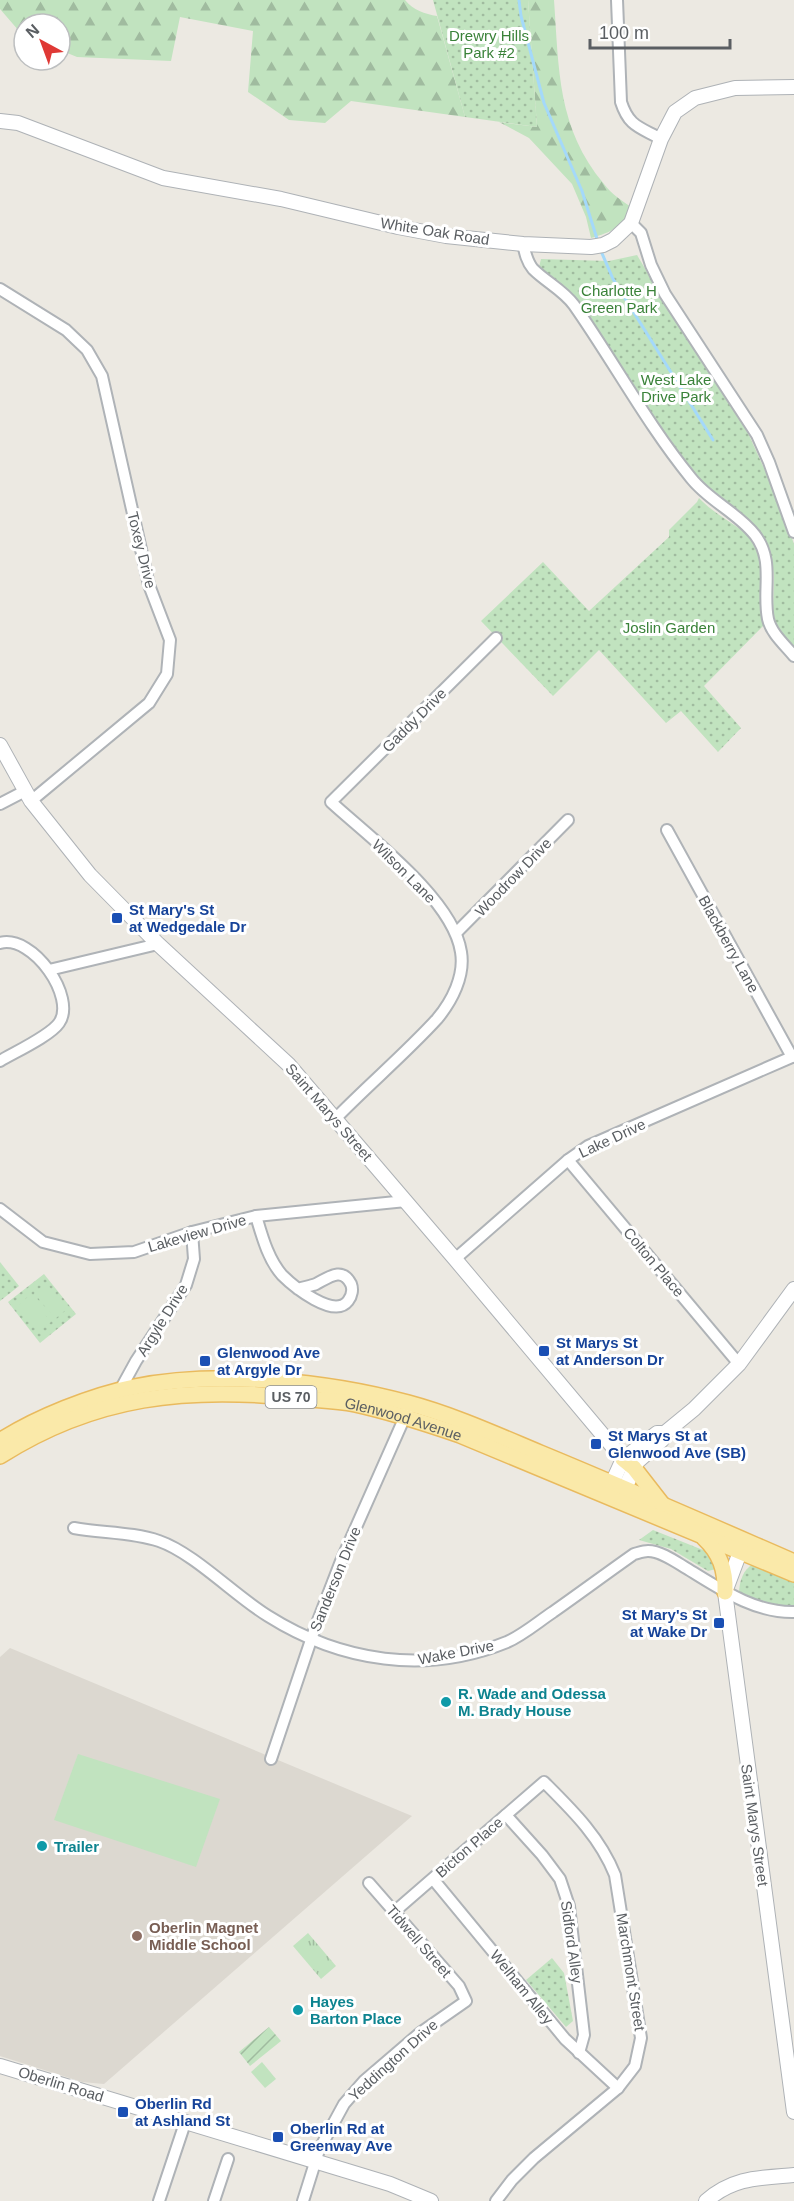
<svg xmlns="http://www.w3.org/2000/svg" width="794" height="2201" font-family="Helvetica,sans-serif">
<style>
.education{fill:#dcd8d0}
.grass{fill:url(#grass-tufts)}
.forest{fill:url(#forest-firs)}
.park{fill:url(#park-dots)}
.garden{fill:url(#garden-furrows)}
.pitch{fill:#c1e3bf}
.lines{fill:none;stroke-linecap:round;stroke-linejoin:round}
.stream{stroke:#a4d9fa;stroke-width:3}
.street-casing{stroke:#afb3b7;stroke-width:14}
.secondary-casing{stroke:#aeb2b6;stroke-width:16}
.primary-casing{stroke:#e9ba5e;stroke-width:18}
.street{stroke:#fff;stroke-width:10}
.secondary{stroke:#fff;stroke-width:14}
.primary{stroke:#fae9a9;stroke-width:15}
.transit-dot{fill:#1a4fb4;stroke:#fff;stroke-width:2}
.culture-dot{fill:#0f9aa8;stroke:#fff;stroke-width:2}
.education-dot{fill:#8d6e63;stroke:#fff;stroke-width:2}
.labels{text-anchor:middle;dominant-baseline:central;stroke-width:6;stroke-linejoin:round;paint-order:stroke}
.shield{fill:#fff;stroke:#8c8e91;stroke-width:1.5}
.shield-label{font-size:14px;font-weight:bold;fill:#5a5e62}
.park-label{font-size:15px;fill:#3a8239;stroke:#fff}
.street-label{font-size:15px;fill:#5a5e62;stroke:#fff}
.transit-label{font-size:15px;font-weight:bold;fill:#164399;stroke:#fff;text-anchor:start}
.culture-label{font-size:15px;font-weight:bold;fill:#0d838f;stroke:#fff;text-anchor:start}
.education-label{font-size:15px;font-weight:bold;fill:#785e54;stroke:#fff;text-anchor:start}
</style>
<defs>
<pattern id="grass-tufts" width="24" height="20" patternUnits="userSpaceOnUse" patternTransform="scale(1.5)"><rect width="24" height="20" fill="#c1e3bf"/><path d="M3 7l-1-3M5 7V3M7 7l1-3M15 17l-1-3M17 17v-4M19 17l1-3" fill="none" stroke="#a0bb9f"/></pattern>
<pattern id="forest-firs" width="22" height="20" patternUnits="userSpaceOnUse" patternTransform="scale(1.5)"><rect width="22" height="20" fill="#c1e3bf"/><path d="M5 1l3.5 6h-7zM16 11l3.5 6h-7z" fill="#a0bb9f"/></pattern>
<pattern id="park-dots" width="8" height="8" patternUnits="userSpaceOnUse" patternTransform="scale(1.5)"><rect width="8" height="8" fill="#c1e3bf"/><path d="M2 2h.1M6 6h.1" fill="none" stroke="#a0bb9f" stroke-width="1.8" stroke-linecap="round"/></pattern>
<pattern id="garden-furrows" width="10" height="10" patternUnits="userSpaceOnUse" patternTransform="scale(1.5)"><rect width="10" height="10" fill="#c1e3bf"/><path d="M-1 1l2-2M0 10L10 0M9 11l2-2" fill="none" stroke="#a0bb9f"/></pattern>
</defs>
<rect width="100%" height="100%" fill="#ece9e2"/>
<path class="education" d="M10 1648 412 1816 104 2084 82 2082 0 2056V1657Z"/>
<path class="grass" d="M308 1933 336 1966 321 1979 293 1946Z"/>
<g class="forest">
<path d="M0 0H405C413 10 425 14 437 16L465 117 351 101 325 123 289 120 248 92 253 31 180 17 171 61 77 57 60 50V24H24V34L19 31 0 9Z"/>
<path d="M528 0H554C559 69 557 128 604 184 611 194 623 201 632 208 620 228 612 232 591 238L586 217 572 184 529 138 499 122 537 127Z"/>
</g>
<g class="park">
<path d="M433 0H528L537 127 465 117Z"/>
<path d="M637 255 685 336 748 433 778 499 794 544V651L776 624 773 612 774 576 772 560 764 538 751 523 729 509 696 477 565 289 539 267 541 259 609 261Z"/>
<path d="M699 498C711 511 726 519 740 529 770 551 763 591 765 624L704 686 741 728 718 752 681 711 666 723 599 650 553 696 481 621 543 562 589 611 669 537V530L697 502Z"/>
<path d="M0 1262 19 1286 0 1301Z"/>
<path d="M44 1274 76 1314 40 1343 8 1302Z"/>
<path d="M653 1530 708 1552 716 1569 708 1571 671 1549 639 1540Z"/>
<path d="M753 1564 794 1580V1607L763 1603 741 1594 739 1591C740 1580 743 1570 753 1564Z"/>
<path d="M552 1958 564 1973 573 2021 566 2027 526 1980Z"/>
</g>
<path class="garden" d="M269 2027 281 2041 250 2066 239 2052Z"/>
<g class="pitch">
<path d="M46 1283 67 1309 55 1319 34 1293Z"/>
<path d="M30 1295 51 1322 38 1331 18 1305Z"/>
<path d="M78 1754 220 1799 196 1867 54 1820Z"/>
<path d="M262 2062 276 2079 265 2088 251 2072Z"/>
</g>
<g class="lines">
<g class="stream">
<path d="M519 0 521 16 544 103 582 191 598 242"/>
<path d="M601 251 613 279 713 440"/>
</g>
<g class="street-casing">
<g id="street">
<path d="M617 0 621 102C629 127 640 127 661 139"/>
<path d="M631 223 641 233 651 265 665 294 757 435 769 462 794 532"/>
<path d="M523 244C525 253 527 262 533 269 546 282 563 290 574 305 614 362 647 424 691 478 709 501 737 512 755 535 775 561 762 590 768 619 771 633 785 645 794 656"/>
<path d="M0 289 66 330 87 350 102 376 149 585 170 640 167 674 149 703 31 801"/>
<path d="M0 804 25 791"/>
<path d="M667 830 792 1057"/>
<path d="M456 933 568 820"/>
<path d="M0 943C33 934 77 998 59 1023 50 1036 15 1052 0 1061"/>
<path d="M49 970 158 944"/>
<path d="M335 1119C368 1085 405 1054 437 1019 452 1001 465 976 461 952 453 899 369 837 331 802L496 638"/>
<path d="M568 1160 739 1364"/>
<path d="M0 1209 43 1242 90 1254 134 1252 192 1232 256 1216 406 1201"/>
<path d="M256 1216C262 1236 268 1259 282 1275 294 1287 334 1319 348 1301 352 1296 353 1289 351 1284 342 1266 328 1278 316 1284 311 1286 304 1287 298 1289"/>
<path d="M455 1259 568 1160 588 1146 794 1056"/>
<path d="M119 1392 136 1361 186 1285 194 1259 192 1232"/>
<path d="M74 1528C101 1533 133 1532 159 1541 194 1553 235 1596 268 1616 341 1662 426 1675 507 1642 523 1635 538 1622 553 1612 580 1593 607 1573 634 1554 638 1553 644 1551 648 1551 661 1551 676 1562 686 1568 719 1588 754 1613 794 1612"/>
<path d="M271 1759 314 1631 341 1561 407 1412"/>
<path d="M506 1815 542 1855 560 1879 569 1906 584 2035 579 2053"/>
<path d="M433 1879 565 2039 618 2088"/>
<path d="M394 1912 544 1782C572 1810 600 1837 615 1875L641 2038 635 2066 618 2088 534 2158 512 2180 496 2201"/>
<path d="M159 2201 185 2123"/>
<path d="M214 2201 228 2159"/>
<path d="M303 2201 319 2150 344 2104 364 2081 420 2033 466 2001 459 1986 369 1883"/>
</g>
</g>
<g class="secondary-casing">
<g id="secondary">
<path d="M0 121 18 123 163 178 281 199 398 227 446 236 523 244 591 247 603 245 613 240 631 223 661 139 675 112 695 98 735 88 794 87"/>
<path d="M0 745 31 801 90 875 158 944 289 1065 455 1259 623 1459"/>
<path d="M608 1492 623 1459 657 1433H661"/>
<path d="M621 1497 637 1462 662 1440 666 1432 694 1409 739 1364 794 1289"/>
<path d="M743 1544 725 1592 794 2112"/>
<path d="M0 2066 344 2170 390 2184 431 2201"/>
<path d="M706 2201C734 2177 759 2178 794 2175"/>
</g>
</g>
<g class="primary-casing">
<g id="primary">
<path d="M0 1441C35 1418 93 1395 134 1387 216 1370 328 1381 408 1403 453 1415 497 1435 540 1453 625 1488 709 1525 794 1562"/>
<path id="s1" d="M0 1456C94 1396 188 1386 297 1398 316 1400 336 1400 355 1404 391 1412 425 1423 460 1435L794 1574"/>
<path d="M623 1459 634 1468 662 1504"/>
<path d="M704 1538C720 1553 726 1570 725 1592"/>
</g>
</g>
<use href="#street" class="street"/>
<use href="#secondary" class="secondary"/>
<use href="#primary" class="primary"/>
</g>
<g class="transit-dot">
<rect x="111" y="912" width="12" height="12" rx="3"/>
<rect x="538" y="1345" width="12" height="12" rx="3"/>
<rect x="199" y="1355" width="12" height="12" rx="3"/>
<rect x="590" y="1438" width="12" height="12" rx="3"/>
<rect x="713" y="1617" width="12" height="12" rx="3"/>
<rect x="117" y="2106" width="12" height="12" rx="3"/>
<rect x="272" y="2131" width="12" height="12" rx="3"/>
</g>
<g class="culture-dot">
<circle cx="446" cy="1702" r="6"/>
<circle cx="42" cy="1846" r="6"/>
<circle cx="298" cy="2010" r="6"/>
</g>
<circle class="education-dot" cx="137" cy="1936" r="6"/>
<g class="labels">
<rect class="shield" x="265.5" y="1386" width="51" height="22" rx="4.5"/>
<g class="shield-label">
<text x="291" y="1397">US 70</text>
</g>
<g class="park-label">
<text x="489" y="35">Drewry Hills<tspan x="489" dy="17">Park #2</tspan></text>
<text x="619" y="290">Charlotte H<tspan x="619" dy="17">Green Park</tspan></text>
<text x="676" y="379">West Lake<tspan x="676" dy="17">Drive Park</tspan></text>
<text x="669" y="627">Joslin Garden</text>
</g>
<g class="street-label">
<text transform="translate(435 231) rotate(9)">White Oak Road</text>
<text transform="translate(142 550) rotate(76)">Toxey Drive</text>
<text transform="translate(414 720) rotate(-45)">Gaddy Drive</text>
<text transform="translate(404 871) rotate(45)">Wilson Lane</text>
<text transform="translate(513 877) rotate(-46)">Woodrow Drive</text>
<text transform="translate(729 944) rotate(61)">Blackberry Lane</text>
<text transform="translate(329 1112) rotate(49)">Saint Marys Street</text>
<text transform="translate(612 1138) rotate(-25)">Lake Drive</text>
<text transform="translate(197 1233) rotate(-16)">Lakeview Drive</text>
<text transform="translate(654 1262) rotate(50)">Colton Place</text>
<text transform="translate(162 1320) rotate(-58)">Argyle Drive</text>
<text stroke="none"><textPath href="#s1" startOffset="418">Glenwood Avenue</textPath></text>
<text transform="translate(335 1579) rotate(-68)">Sanderson Drive</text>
<text transform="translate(456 1652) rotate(-11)">Wake Drive</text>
<text transform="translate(755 1825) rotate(82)">Saint Marys Street</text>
<text transform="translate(469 1847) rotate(-41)">Bicton Place</text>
<text transform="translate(419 1941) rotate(49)">Tidwell Street</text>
<text transform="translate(572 1942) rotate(82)">Sidford Alley</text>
<text transform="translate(631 1972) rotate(81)">Marchmont Street</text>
<text transform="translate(522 1987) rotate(51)">Welham Alley</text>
<text transform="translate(393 2060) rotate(-42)">Yeddington Drive</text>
<text transform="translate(61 2084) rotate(17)">Oberlin Road</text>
</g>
<g class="transit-label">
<text x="129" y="909">St Mary's St<tspan x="129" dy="17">at Wedgedale Dr</tspan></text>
<text x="556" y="1342">St Marys St<tspan x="556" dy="17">at Anderson Dr</tspan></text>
<text x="217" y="1352">Glenwood Ave<tspan x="217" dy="17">at Argyle Dr</tspan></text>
<text x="608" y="1435">St Marys St at<tspan x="608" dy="17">Glenwood Ave (SB)</tspan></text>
<text x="707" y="1614" text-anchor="end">St Mary's St<tspan x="707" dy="17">at Wake Dr</tspan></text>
<text x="135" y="2103">Oberlin Rd<tspan x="135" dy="17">at Ashland St</tspan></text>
<text x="290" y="2128">Oberlin Rd at<tspan x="290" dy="17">Greenway Ave</tspan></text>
</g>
<g class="culture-label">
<text x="458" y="1693">R. Wade and Odessa<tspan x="458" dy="17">M. Brady House</tspan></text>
<text x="54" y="1846">Trailer</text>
<text x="310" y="2001">Hayes<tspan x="310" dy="17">Barton Place</tspan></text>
</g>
<g class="education-label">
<text x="149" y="1927">Oberlin Magnet<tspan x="149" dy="17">Middle School</tspan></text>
</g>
</g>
<g transform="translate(42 42) rotate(319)"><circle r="28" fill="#ffffff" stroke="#bdbfc0" stroke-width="1.5"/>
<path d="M0-4.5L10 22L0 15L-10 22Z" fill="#df3935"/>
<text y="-9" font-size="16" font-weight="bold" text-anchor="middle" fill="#5a5e62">N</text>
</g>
<path d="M590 39v9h140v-9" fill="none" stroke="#5a5e62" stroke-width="3"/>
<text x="599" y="39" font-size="18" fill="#5a5e62" stroke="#ffffff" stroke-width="4.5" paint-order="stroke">100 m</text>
</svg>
